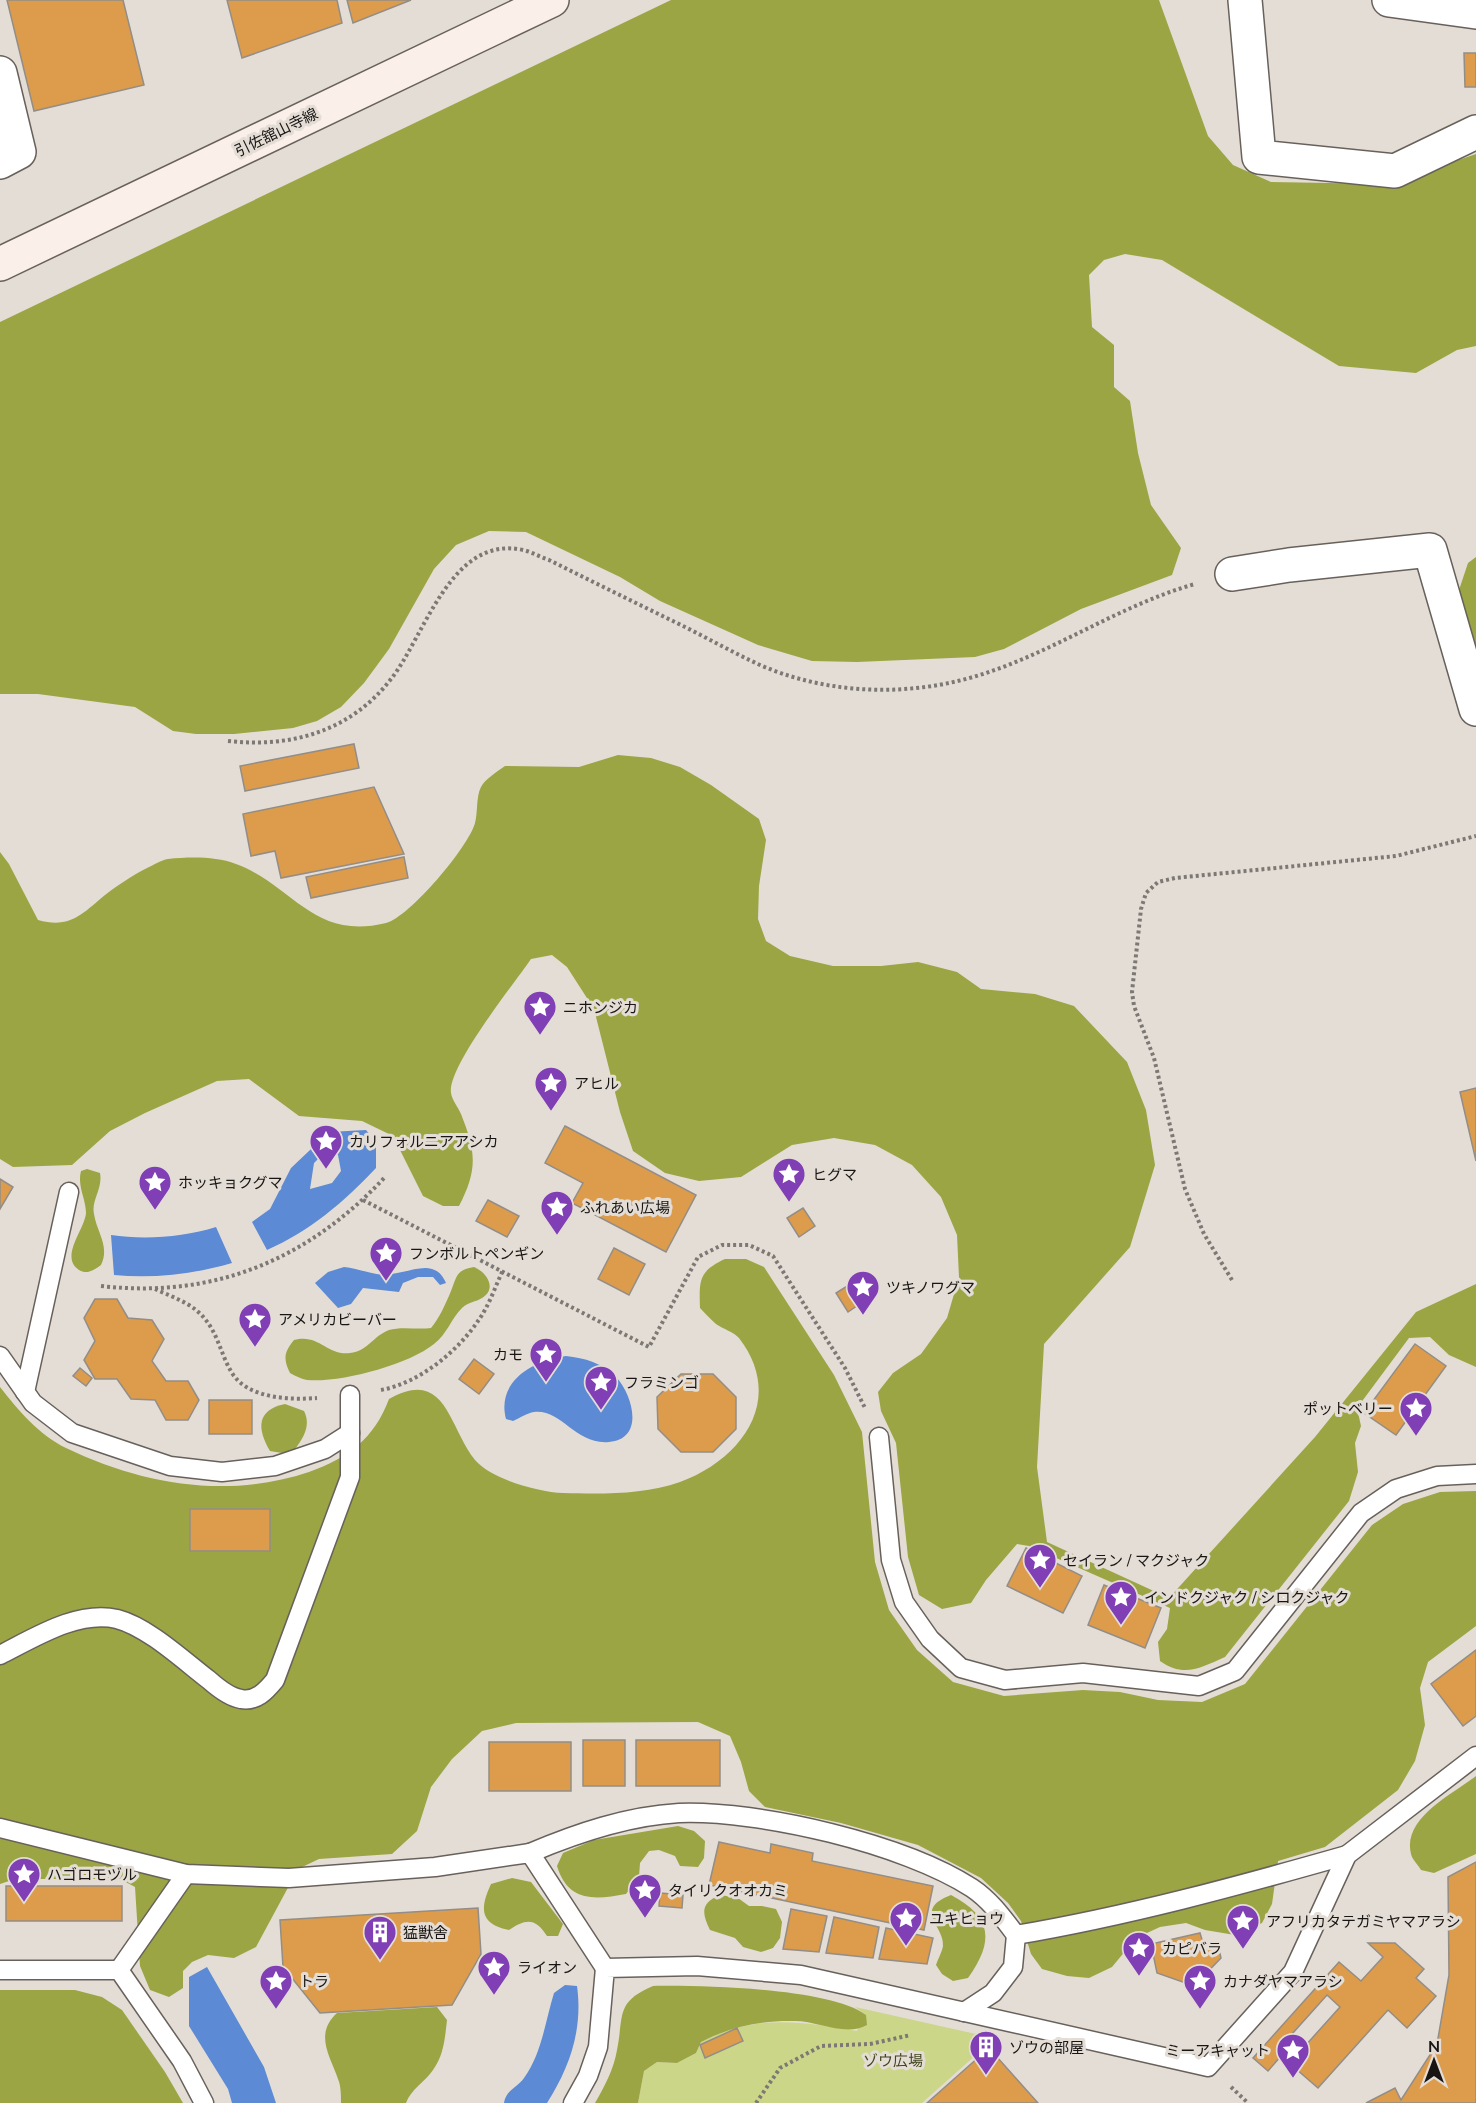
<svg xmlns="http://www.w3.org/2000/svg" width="1476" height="2103" font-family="Mulish,'Noto Sans JP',sans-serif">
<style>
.green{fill:#ccd689}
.forest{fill:#9ba543}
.water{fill:#5c8ad4;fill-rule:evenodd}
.building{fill:#dc9c4c;stroke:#938d87;stroke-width:1.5;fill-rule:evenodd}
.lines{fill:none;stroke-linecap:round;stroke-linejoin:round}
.lane-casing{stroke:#68615b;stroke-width:21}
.street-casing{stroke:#68615b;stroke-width:36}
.secondary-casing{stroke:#68615b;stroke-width:36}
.path{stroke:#7d7874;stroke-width:4;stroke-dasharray:3 3;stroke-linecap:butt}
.lane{stroke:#fff;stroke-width:18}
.street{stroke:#fff;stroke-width:33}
.secondary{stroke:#fbefea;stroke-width:33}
.labels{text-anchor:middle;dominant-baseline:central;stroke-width:6;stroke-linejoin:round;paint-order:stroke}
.street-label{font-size:15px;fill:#181513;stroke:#e4ddd6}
.poi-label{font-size:15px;fill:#181513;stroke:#e4ddd6;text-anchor:start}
.park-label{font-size:15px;fill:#40451c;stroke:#e4ddd6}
</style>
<rect width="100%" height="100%" fill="#e4ddd6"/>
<path class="green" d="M855 2007 976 2034 986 2046 922 2103H638L644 2071 657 2062 677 2063 696 2053 701 2042C754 2014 799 2021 857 2031L866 2015Z"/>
<g class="forest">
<path d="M671 0H1159L1208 136 1233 165 1271 182 1388 184 1476 154V346L1457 350 1416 373 1339 366 1162 260 1125 254 1104 260 1089 275 1092 327 1114 345V387L1130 401 1138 453 1151 505 1181 548 1172 575 1081 609 1004 649 975 657 857 662 812 661 758 645 660 601 620 577 526 532 489 531 456 545 434 569 389 649 364 683 341 707 317 721 293 728 234 734H196L173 731 135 707 38 694H0V322Z"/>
<path d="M1476 557V666L1457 596 1468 563Z"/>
<path d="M618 755 651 758 680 767 711 785 759 819 766 840 759 886 758 919 766 941 790 956 833 966H881L918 962 957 972 981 989 1035 994 1074 1006 1127 1062 1146 1110 1155 1165 1130 1247 1044 1344 1037 1467 1047 1542 1169 1598 1315 1437 1416 1312 1476 1284V1367L1449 1355 1430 1337 1409 1338 1357 1408 1361 1426 1355 1443 1358 1472 1349 1501 1225 1657C1200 1668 1184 1678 1160 1661L1158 1642 1167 1629 1170 1608 1029 1546 1017 1544 986 1580 971 1603 942 1609 919 1595 908 1557 896 1443 881 1411 878 1392 893 1373 921 1354 947 1318 959 1277 957 1235 941 1197 912 1165 875 1145 834 1138 792 1145 741 1177 699 1181 665 1173 633 1151 620 1112 594 1009 567 967 552 955 531 959C514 984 447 1067 451 1093 452 1100 458 1107 461 1114 476 1152 478 1169 459 1206H443L423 1196 393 1136 362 1121 299 1116 249 1079 217 1081 145 1113 110 1131 72 1165 13 1167 0 1159V852L9 864 38 920C70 929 82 914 105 895 118 885 133 875 147 868 154 865 161 860 168 859 189 857 215 856 236 864 293 885 313 941 386 923 410 917 469 846 475 823 478 812 476 796 481 787 485 779 498 771 505 766L579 767Z"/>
<path d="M87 1169 100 1173C103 1189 91 1200 94 1214 97 1233 110 1246 101 1265 94 1270 87 1275 79 1270 59 1257 85 1229 86 1213 86 1199 77 1186 81 1171Z"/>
<path d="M725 1259H746L764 1267 834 1375 862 1432 875 1562 889 1610 917 1650 953 1682 1004 1696 1083 1690 1120 1692 1158 1700 1202 1702 1245 1684 1372 1525 1403 1504 1440 1492 1476 1491V1626L1428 1662 1420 1688 1425 1725 1415 1761 1398 1790 1325 1847 1278 1861 1272 1904 1262 1923 1235 1935 1205 1930 1186 1923 1160 1927 1136 1938 1112 1967 1089 1978 1067 1976 1042 1969 1031 1954 1021 1921 1008 1903 981 1878 918 1845 841 1823 765 1807 749 1791 741 1762 730 1736 698 1722 516 1723 482 1731 452 1759 431 1787 417 1831 392 1854 319 1859 298 1869 256 1947 234 1958 208 1955 192 1962 183 1971V1988L169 1997 150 1990 140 1966 135 1887 120 1879H15L0 1884V1387C18 1410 39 1435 66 1448 143 1485 227 1499 309 1472 348 1458 374 1439 389 1399 446 1367 448 1426 475 1460 491 1479 538 1492 563 1493 600 1494 644 1495 680 1482 742 1459 786 1399 739 1338 734 1332 723 1329 716 1324 710 1319 705 1313 700 1308 699 1280 699 1271 725 1259Z"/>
<path d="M474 1267C486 1272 498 1288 482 1298 476 1302 468 1302 462 1308 451 1319 447 1334 434 1344 408 1365 340 1383 307 1380 302 1379 295 1376 290 1373 283 1359 284 1352 294 1340 319 1333 327 1356 350 1353 368 1351 373 1336 389 1330 402 1326 417 1330 431 1328 439 1319 446 1303 451 1291 457 1276 456 1270 474 1267Z"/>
<path d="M285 1404 304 1411C311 1425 304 1437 295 1449L282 1453 270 1451C257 1429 256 1410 285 1404Z"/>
<path d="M1476 1776V1854L1434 1873 1421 1870C1418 1865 1412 1859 1411 1854 1402 1818 1453 1794 1476 1776Z"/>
<path d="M678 1826 694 1831 705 1841 704 1858 698 1867 680 1866 675 1856 659 1850 649 1851 640 1863 639 1877 626 1894C594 1900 568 1902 557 1866L563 1853 594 1840Z"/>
<path d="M512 1878 531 1882 563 1924 558 1936H547C536 1918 526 1918 509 1930 479 1924 480 1908 491 1884Z"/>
<path d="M721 1895 738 1898 749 1906H762L776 1909 782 1922 780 1938 773 1948 761 1952 743 1947 735 1938 710 1930C701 1912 701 1902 721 1895Z"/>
<path d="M951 1895C993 1917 994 1942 968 1978L953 1981 942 1974 936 1965C938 1959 942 1952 943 1946 945 1926 912 1910 951 1895Z"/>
<path d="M653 1986C701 1985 830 1988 866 2015L867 2025C846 2037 818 2021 795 2021 761 2020 730 2027 701 2042L696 2053 677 2063 657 2062 644 2071 638 2103H595C604 2087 614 2069 617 2050 624 2016 615 2002 653 1986Z"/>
<path d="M0 1990H75L102 1997 122 2010 165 2072 183 2103H0Z"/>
<path d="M437 2007 447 2020C445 2037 444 2055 433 2070 425 2082 411 2089 406 2103H341C341 2095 341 2086 338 2079 330 2056 314 2034 337 2013Z"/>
</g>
<g class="water">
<path d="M366 1130 376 1142V1168C344 1202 310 1231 267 1250L252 1222 270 1209 291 1168 329 1132ZM324 1153 338 1155 341 1171 332 1183 310 1189 314 1163Z"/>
<path d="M216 1227 232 1263C194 1274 153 1279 114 1275L111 1235C145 1240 184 1237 216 1227Z"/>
<path d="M344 1267C359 1268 375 1277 391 1274 412 1272 435 1257 446 1283L440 1285 433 1277H418L403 1283 399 1292 363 1288 351 1304 338 1308 315 1283 328 1272Z"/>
<path d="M566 1356C585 1358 602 1363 616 1377 633 1395 645 1439 609 1442 575 1445 562 1409 534 1412 527 1413 520 1418 513 1421L506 1419C496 1381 534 1360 566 1356Z"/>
<path d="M207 1967 264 2067 276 2103H232L228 2089 189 2026V1977Z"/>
<path d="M565 1985 577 1986C583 2029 570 2067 547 2103H504C506 2090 517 2088 524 2078 542 2053 545 2022 554 1993Z"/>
</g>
<g class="building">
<path d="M7 0H123L144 85 34 111Z"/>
<path d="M227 0H337L342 23 242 58Z"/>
<path d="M347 0H411L353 23Z"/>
<path d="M1464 53H1476V87H1465Z"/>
<path d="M354 744 359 768 245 791 240 766Z"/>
<path d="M374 787 404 854 281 878 275 851 251 856 243 814Z"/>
<path d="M404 857 408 878 311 898 306 877Z"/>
<path d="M1476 1088V1161L1460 1092Z"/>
<path d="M565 1126 696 1195 666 1252 572 1203 583 1183 545 1163Z"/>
<path d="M0 1179 13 1187 0 1209Z"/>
<path d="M488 1200 519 1216 507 1237 476 1221Z"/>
<path d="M803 1208 815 1226 799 1237 787 1218Z"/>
<path d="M614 1248 645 1264 629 1295 598 1279Z"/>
<path d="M852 1283 864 1301 848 1312 836 1293Z"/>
<path d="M95 1299H117L128 1318 152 1320 164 1339 152 1361 166 1381H188L199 1400 188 1420H166L155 1400 131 1399 117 1379H95L84 1360 95 1341 84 1318Z"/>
<path d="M1415 1344 1446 1366 1396 1435 1364 1413Z"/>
<path d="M474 1359 494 1374 479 1394 459 1379Z"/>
<path d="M80 1368 92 1378 86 1386 73 1376Z"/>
<path d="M681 1374H713L736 1397V1429L713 1452H681L658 1429 657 1397Z"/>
<rect x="209" y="1400" width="43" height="34"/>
<rect x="190" y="1509" width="80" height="42"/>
<path d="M1026 1548 1082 1576 1063 1613 1007 1586Z"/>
<path d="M1104 1585 1161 1608 1145 1648 1088 1625Z"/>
<path d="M1476 1650V1716L1463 1726 1431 1684Z"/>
<rect x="583" y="1740" width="42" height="46"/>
<rect x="636" y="1740" width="84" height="46"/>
<rect x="489" y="1742" width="82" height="49"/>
<path d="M719 1842 770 1853 771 1844 813 1853 812 1861 933 1886 924 1930 709 1885Z"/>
<path d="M1476 1862V2103H1366L1395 2088 1401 2100 1437 2044 1449 1975 1448 1877Z"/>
<rect x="6" y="1886" width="116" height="35"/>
<path d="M660 1893 683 1895 682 1908 659 1906Z"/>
<path d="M478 1908 481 1954 452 2005 320 2013 283 1967 280 1920Z"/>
<path d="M791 1909 827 1916 819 1952 783 1949Z"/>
<path d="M834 1917 879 1927 873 1958 826 1953Z"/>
<path d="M886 1928 933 1938 927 1964 879 1959Z"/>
<path d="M1200 1933 1203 1943 1217 1941 1221 1958 1194 1986 1157 1973 1151 1944Z"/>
<path d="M1368 1943H1395L1424 1969 1416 1978 1436 1996 1407 2028 1388 2010 1318 2088 1281 2056 1268 2071 1253 2058 1339 1962 1361 1981 1383 1957ZM1327 1995 1340 2007 1305 2046 1292 2034Z"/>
<path d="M737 2028 743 2041 705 2058 700 2045Z"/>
<path d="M989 2048 1038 2103H927Z"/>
</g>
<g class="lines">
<g class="lane-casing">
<g id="lane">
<path d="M0 1356 33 1403 72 1433 170 1466 222 1472 275 1466 325 1449 350 1433"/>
<path d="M25 1392 69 1192"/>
<path d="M879 1437 891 1560 904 1602 930 1639 961 1668 1005 1680 1083 1673 1199 1686 1235 1671 1361 1513 1396 1489 1437 1476 1476 1474"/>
<path d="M0 1655C34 1638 77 1610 117 1619 148 1627 184 1661 209 1680 218 1688 229 1697 241 1699 256 1702 266 1691 275 1680L350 1477V1395"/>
<path d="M0 1828 186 1874 289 1878 435 1867 530 1853 605 1968"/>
<path d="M530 1853C577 1833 627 1816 679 1813 760 1810 904 1844 972 1888 990 1900 1003 1918 1016 1935 1128 1916 1238 1886 1347 1855"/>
<path d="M0 1970H119L182 2061 204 2103"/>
<path d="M119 1970 186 1874"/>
<path d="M964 2012 993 1993 1013 1967 1016 1935"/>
<path d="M573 2103 588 2076 598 2047 605 1968 697 1966 801 1975 1208 2067 1293 1972 1347 1855 1476 1756"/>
</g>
</g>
<g class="street-casing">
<g id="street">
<path d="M1245 0 1259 157 1395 171 1476 132"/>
<path d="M1389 0 1476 12"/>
<path d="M0 73 19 152 0 162"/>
<path d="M1232 574 1289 565 1430 550 1476 709"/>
</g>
</g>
<g class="secondary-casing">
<path id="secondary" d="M0 264 552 0"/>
</g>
<g class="path">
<path d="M228 741C292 748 351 731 391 679 425 636 451 534 523 550 532 552 540 557 549 560 593 582 638 604 683 626 709 639 734 653 760 665 827 694 904 697 973 677 1050 655 1117 606 1195 584"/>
<path d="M363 1200 649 1347 698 1257 722 1245H749L773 1256 845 1368 865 1408"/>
<path d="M1232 1280 1204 1234 1185 1189 1154 1058 1134 1006 1132 992 1141 909 1146 893 1158 882 1175 878 1396 856 1476 836"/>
<path d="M101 1286C215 1299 309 1259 386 1176"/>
<path d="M155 1289C168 1295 185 1301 196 1310 218 1328 219 1352 232 1373 248 1399 291 1400 317 1398"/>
<path d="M381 1390C419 1383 457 1352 478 1321 489 1306 495 1287 503 1270"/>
<path d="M1231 2087 1248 2103"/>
<path d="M756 2103 780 2068 821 2046 870 2044 911 2035"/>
</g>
<use href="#lane" class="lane"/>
<use href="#street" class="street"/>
<use href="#secondary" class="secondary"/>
</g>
<defs>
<g id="sight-pin" transform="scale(1.725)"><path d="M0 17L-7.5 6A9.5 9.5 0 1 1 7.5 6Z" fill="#803fb4" stroke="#e4ddd6"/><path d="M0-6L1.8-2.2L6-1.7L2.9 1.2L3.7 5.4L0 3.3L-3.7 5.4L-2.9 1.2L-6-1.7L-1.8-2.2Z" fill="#fff"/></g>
<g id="building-pin" transform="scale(1.725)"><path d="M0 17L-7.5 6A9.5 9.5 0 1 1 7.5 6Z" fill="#803fb4" stroke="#e4ddd6"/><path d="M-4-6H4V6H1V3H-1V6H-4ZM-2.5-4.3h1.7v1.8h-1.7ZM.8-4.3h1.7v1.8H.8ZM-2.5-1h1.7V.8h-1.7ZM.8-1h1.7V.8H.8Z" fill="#fff"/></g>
</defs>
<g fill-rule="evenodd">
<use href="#sight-pin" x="540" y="1007"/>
<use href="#sight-pin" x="551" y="1083"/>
<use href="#sight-pin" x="326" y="1141"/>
<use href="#sight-pin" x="789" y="1174"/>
<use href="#sight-pin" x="155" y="1182"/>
<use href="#sight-pin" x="557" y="1207"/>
<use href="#sight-pin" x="386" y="1253"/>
<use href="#sight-pin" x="863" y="1287"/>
<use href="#sight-pin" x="255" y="1319"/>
<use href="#sight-pin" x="546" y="1354"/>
<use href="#sight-pin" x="601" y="1382"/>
<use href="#sight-pin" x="1416" y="1408"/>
<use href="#sight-pin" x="1040" y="1560"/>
<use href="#sight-pin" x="1121" y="1597"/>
<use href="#sight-pin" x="24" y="1874"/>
<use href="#sight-pin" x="645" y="1890"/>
<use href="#sight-pin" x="906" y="1918"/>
<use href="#sight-pin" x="1243" y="1921"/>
<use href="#building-pin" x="380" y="1932"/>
<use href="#sight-pin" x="1139" y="1948"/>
<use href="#sight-pin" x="494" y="1967"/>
<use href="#sight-pin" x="276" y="1981"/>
<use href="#sight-pin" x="1200" y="1981"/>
<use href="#building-pin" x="986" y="2047"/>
<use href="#sight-pin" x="1293" y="2050"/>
</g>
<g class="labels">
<g class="street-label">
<text transform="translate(276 132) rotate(-26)">引佐舘山寺線</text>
</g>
<g class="poi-label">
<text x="563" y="1007">ニホンジカ</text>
<text x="574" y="1083">アヒル</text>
<text x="349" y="1141">カリフォルニアアシカ</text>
<text x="812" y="1174">ヒグマ</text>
<text x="178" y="1182">ホッキョクグマ</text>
<text x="580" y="1207">ふれあい広場</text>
<text x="409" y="1253">フンボルトペンギン</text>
<text x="886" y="1287">ツキノワグマ</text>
<text x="278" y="1319">アメリカビーバー</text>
<text x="523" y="1354" text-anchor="end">カモ</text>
<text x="624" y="1382">フラミンゴ</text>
<text x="1393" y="1408" text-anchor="end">ポットベリー</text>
<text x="1063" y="1560">セイラン / マクジャク</text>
<text x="1144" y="1597">インドクジャク / シロクジャク</text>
<text x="47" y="1874">ハゴロモヅル</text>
<text x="668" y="1890">タイリクオオカミ</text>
<text x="929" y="1918">ユキヒョウ</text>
<text x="1266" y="1921">アフリカタテガミヤマアラシ</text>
<text x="403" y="1932">猛獣舎</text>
<text x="1162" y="1948">カピバラ</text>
<text x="517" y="1967">ライオン</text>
<text x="299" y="1981">トラ</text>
<text x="1223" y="1981">カナダヤマアラシ</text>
<text x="1009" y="2047">ゾウの部屋</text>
<text x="1270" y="2050" text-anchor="end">ミーアキャット</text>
</g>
<g class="park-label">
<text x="893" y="2060">ゾウ広場</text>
</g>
</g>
<g transform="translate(1434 2061)" stroke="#e4ddd6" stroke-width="4.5" paint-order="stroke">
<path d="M0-4.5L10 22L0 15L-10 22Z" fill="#181513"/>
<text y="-9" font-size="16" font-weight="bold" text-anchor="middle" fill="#181513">N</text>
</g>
</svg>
